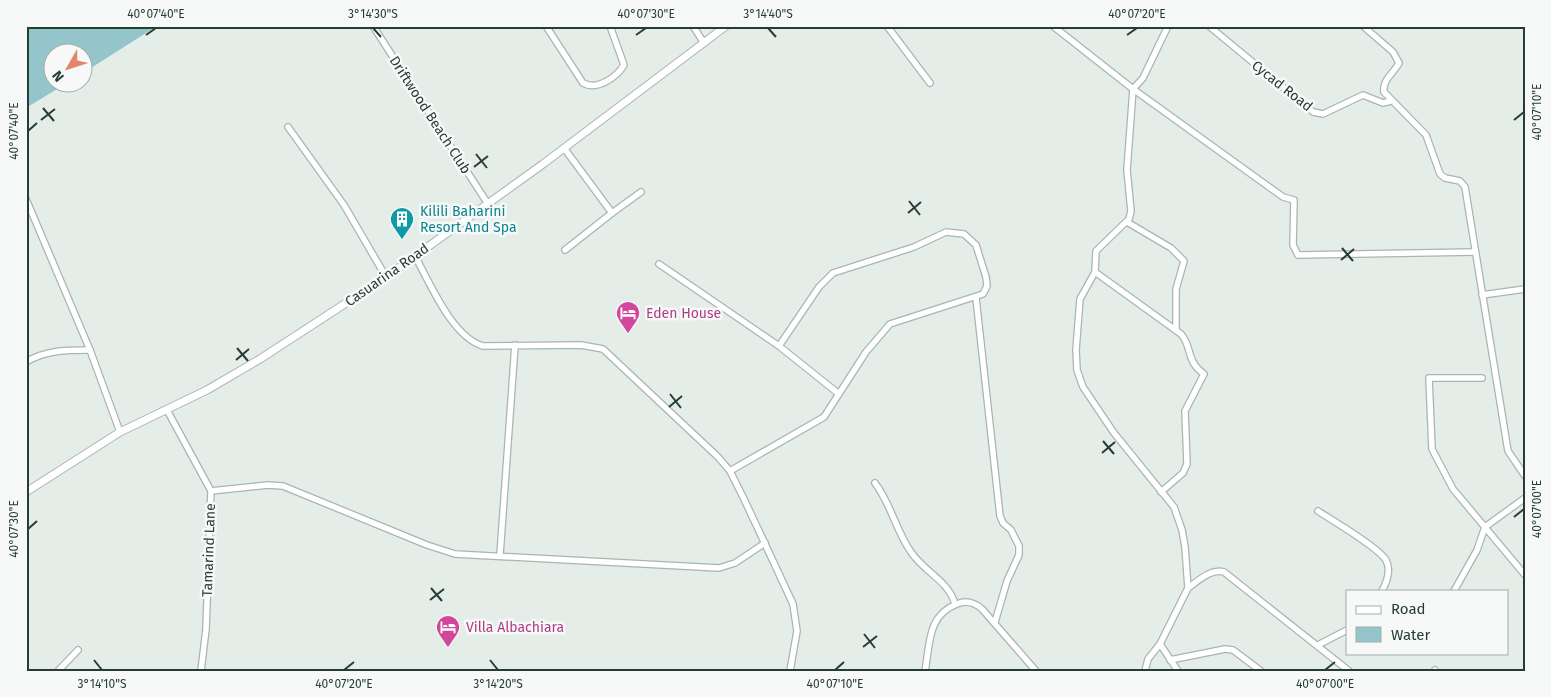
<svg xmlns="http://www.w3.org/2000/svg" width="1551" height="697" font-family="'Fira Sans',sans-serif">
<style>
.water{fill:#94c5cb}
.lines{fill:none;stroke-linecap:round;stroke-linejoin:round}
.minor-casing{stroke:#a8b5b0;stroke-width:8}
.tertiary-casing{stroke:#a8b5b0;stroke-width:9}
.minor{stroke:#fff;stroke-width:5.5}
.tertiary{stroke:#fff;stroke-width:7}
.ticks{fill:none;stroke:#263d36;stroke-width:2}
.labels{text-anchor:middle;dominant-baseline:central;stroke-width:5;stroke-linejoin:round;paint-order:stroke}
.street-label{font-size:14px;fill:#263d36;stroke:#f6f9f7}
.culture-label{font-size:14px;fill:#0d838f;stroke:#f6f9f7;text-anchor:start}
.hotel-label{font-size:14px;fill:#b23c85;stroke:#f6f9f7;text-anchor:start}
.neatline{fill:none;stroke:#263d36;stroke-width:2}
.ticks-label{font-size:12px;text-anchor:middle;fill:#263d36}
</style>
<rect width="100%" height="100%" fill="#e5ede9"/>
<path class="water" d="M26 26H157L83 73 82 52H52V82L67 83 26 108Z"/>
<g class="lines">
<g class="minor-casing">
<g id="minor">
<path d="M373 26 488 204"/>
<path d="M546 26 583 83C597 91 617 77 624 65L610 26"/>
<path d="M693 26 704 43"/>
<path d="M887 26 930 83"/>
<path d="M1053 26 1133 89 1283 197 1294 200 1293 245 1298 255 1475 252"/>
<path d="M1209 26 1313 112 1323 114 1363 95 1383 103 1391 101"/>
<path d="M1363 26 1393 52 1399 63C1394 73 1382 80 1384 92L1426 135 1440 174 1445 178 1460 181 1465 187 1508 451 1525 476"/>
<path d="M288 127 344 205 386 277"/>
<path d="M564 148 612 213 565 250"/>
<path d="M26 199 90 350 120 432"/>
<path d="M612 213 641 192"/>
<path d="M1127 222 1171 248 1184 261 1176 289V330"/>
<path d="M415 256C430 283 452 337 483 346L581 345 603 349 718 457 730 471 744 499 793 604 797 631 790 671"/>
<path d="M659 264 779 346 839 394"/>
<path d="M1095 272 1181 334C1193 348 1185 360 1204 374L1185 411 1187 464 1183 473 1161 492"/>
<path d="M1482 295 1525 289"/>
<path d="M976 298 1000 516 1003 523 1011 530 1019 546V555L1007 581 995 622"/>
<path d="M26 362C46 350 67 350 90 350"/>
<path d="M1482 378H1429L1432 449 1453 489 1525 575"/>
<path d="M167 410 211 491 206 629 201 671"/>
<path d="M730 471 824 417 866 352 890 324 983 294 987 286 986 277 976 245 964 234 946 232 914 247 833 273 819 287 779 346"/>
<path d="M875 483C891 504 896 531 911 552 924 572 948 580 955 604"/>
<path d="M211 491 268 485 283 486 427 545 455 554 719 568 735 563 765 543"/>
<path d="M1318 511C1333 521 1378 547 1386 560 1391 570 1387 582 1382 591"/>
<path d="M500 555 515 345"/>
<path d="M1188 588C1198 581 1211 568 1224 572L1349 671"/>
<path d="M1454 591 1477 550 1485 527 1525 498"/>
<path d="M1160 644 1178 671"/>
<path d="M1318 645 1347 630"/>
<path d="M1170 660 1225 649 1233 650 1261 671"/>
<path d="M58 671 78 650"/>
<path d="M925 671C930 645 927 615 957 604 966 600 975 603 982 609L1036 671"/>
<path d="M1145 671 1148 659 1160 644 1188 588 1185 547 1182 530 1174 507 1114 433 1083 387 1077 370 1076 350 1080 299 1095 272 1096 251 1129 219 1131 211 1127 170 1133 89 1143 78 1168 26"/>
<path d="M1434 671 1435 670"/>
</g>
</g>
<g class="tertiary-casing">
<path id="tertiary" d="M26 492 120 432 207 390 260 359 386 277 543 164 726 26"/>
</g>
<use href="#minor" class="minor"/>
<use href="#tertiary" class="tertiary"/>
</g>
<path class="ticks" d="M373 28 381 37M768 28 776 37M146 35 156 28M636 35 646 28M1127 35 1137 28M43 108 54 121M41 120 55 109M1514 120 1524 112M28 131 37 123M476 154 487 168M474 167 488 156M909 201 920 215M908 213 921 202M1342 248 1353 261M1341 260 1354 249M237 348 248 361M236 360 249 349M670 394 681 408M669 407 682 396M1103 441 1114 454M1102 453 1115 442M1514 517 1524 509M28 529 37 521M431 588 442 601M430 600 444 589M864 634 875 648M863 647 877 636M94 660 102 670M490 660 498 670M344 670 354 662M835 670 844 662M1325 670 1335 662"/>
<defs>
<g id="building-pin" transform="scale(1.25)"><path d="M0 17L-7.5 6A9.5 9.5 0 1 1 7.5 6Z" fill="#0f9aa8" stroke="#f6f9f7"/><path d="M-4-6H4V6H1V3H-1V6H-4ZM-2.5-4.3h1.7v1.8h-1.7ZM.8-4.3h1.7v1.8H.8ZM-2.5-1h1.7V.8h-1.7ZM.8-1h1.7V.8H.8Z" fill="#fff"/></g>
<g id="hotel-pin" transform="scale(1.25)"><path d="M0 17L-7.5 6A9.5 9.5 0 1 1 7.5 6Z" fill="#d1479c" stroke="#f6f9f7"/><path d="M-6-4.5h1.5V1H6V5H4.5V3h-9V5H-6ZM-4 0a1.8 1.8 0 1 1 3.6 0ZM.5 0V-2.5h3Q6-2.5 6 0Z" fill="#fff"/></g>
</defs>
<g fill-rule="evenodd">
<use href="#building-pin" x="402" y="219"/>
<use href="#hotel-pin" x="628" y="313"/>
<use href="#hotel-pin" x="448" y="627"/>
</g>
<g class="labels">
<g class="street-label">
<text transform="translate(1282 86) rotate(38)">Cycad Road</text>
<text transform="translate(430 115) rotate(57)">Driftwood Beach Club</text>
<text transform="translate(387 275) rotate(-35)">Casuarina Road</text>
<text transform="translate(209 550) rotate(-88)">Tamarind Lane</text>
</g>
<g class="culture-label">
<text x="420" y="211">Kilili Baharini<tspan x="420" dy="16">Resort And Spa</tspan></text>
</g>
<g class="hotel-label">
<text x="646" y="313">Eden House</text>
<text x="466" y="627">Villa Albachiara</text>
</g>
</g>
<rect width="1551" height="697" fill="none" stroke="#f6f9f7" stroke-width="55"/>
<rect x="1346" y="590" width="162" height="65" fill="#f6f9f7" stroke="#a3aeaa"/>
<rect x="1356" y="606" width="25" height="8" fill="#ffffff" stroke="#a3aeaa"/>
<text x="1391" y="614" font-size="15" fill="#263d36">Road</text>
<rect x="1356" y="627" width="25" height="15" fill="#94c5cb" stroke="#a3aeaa"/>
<text x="1391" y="640" font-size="15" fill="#263d36">Water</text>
<g transform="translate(68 68) rotate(231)"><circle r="24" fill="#f6f9f7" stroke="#a3aeaa"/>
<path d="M0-4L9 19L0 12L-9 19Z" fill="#e3846d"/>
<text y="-8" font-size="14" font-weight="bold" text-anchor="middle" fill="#263d36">N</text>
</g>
<rect x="28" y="28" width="1496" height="642" class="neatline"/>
<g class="ticks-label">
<text x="156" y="18">40°07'40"E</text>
<text x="373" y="18">3°14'30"S</text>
<text x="646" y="18">40°07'30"E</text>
<text x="768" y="18">3°14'40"S</text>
<text x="1137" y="18">40°07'20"E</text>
<text transform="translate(1537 112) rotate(-90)" y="4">40°07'10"E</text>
<text transform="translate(14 131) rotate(-90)" y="4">40°07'40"E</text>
<text transform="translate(1537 509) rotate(-90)" y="4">40°07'00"E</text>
<text transform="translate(14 529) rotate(-90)" y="4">40°07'30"E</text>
<text x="102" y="688">3°14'10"S</text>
<text x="344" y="688">40°07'20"E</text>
<text x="498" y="688">3°14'20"S</text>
<text x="835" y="688">40°07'10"E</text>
<text x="1325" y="688">40°07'00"E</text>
</g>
</svg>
